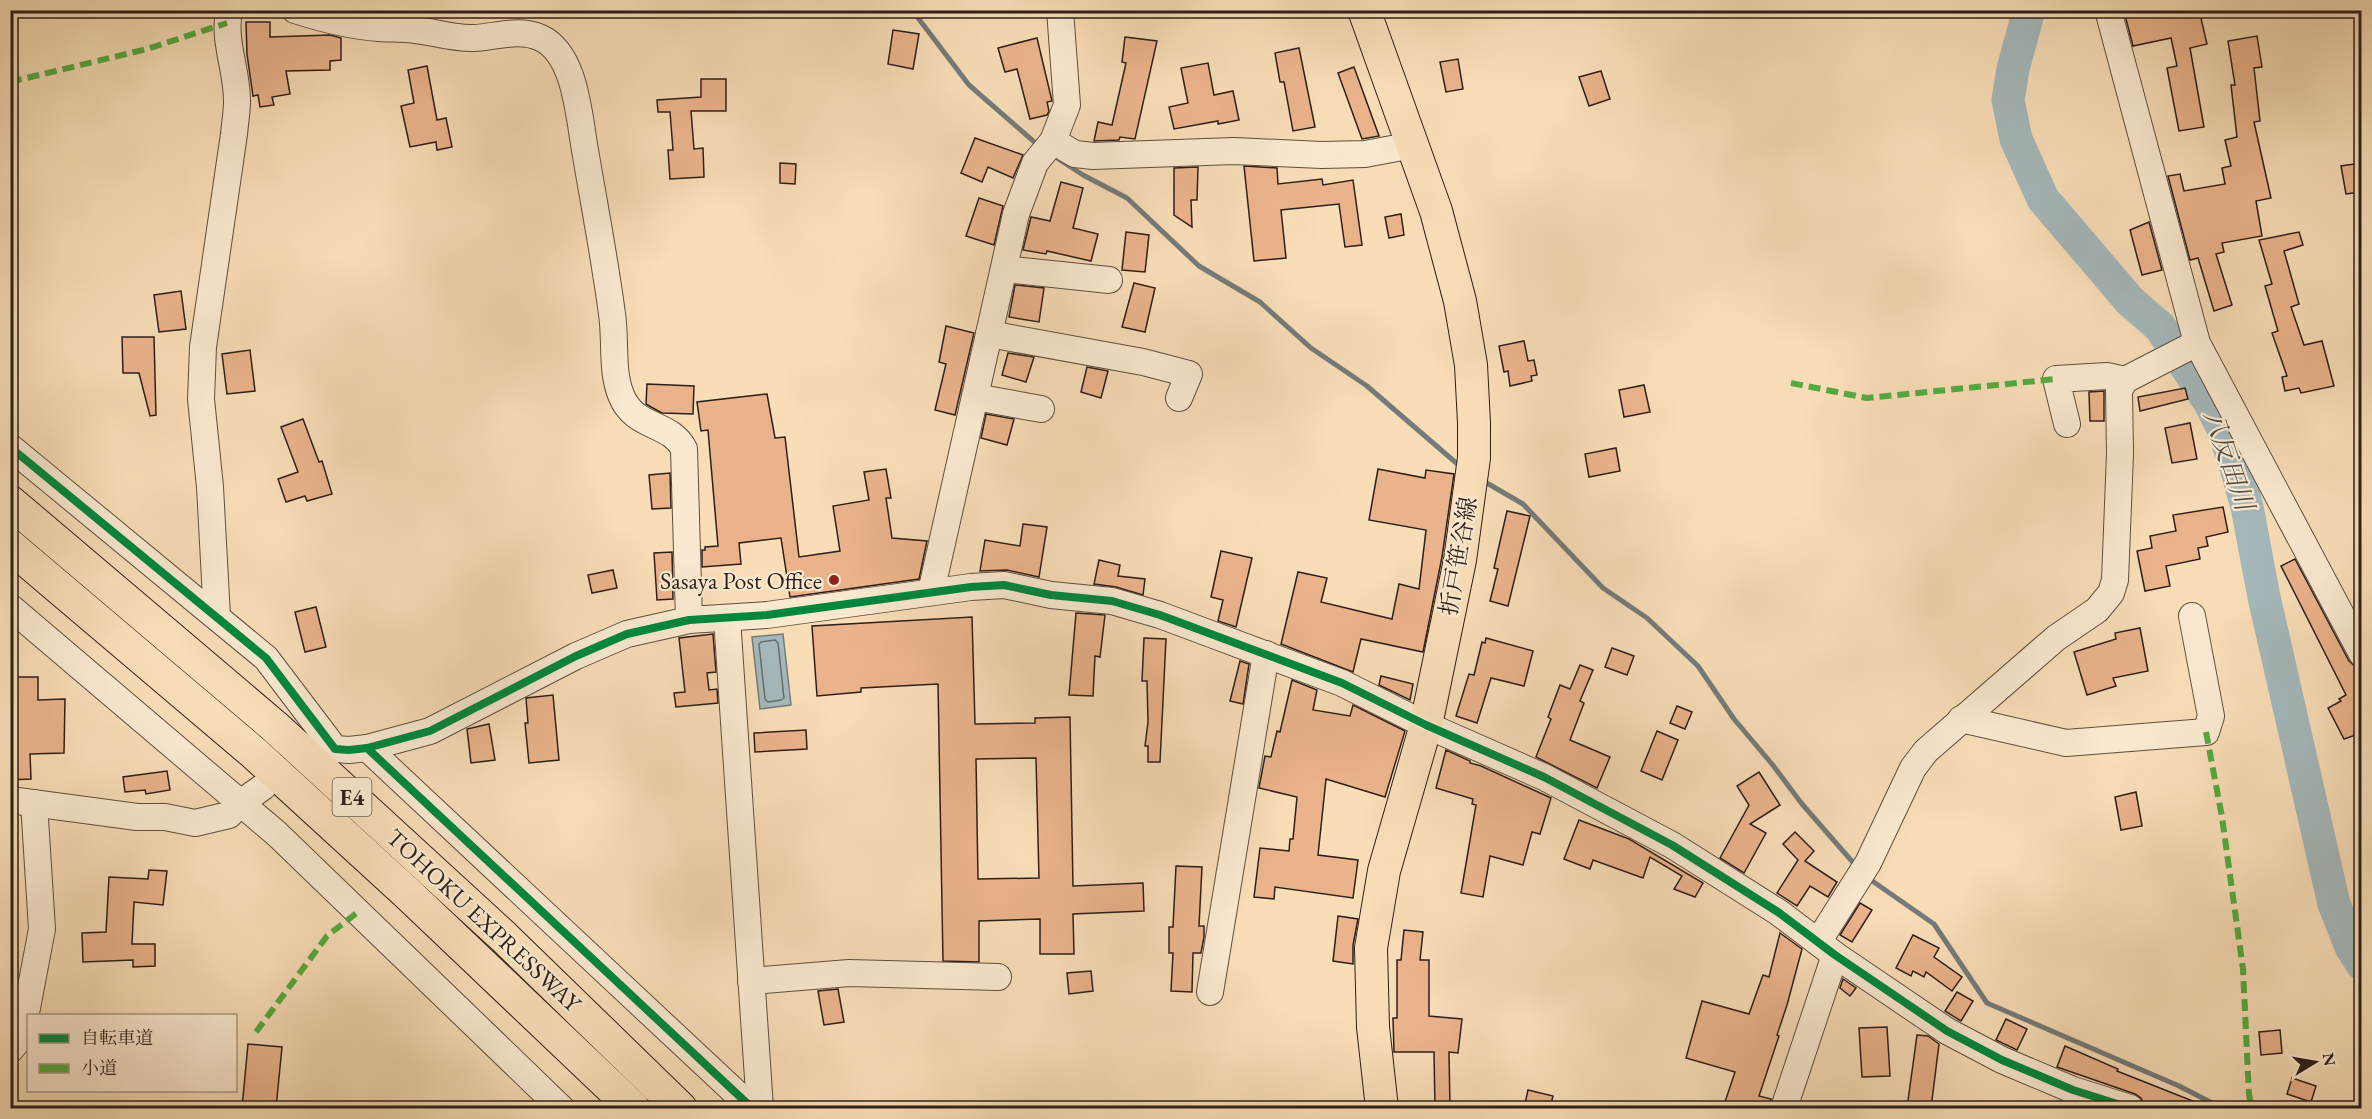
<svg xmlns="http://www.w3.org/2000/svg" width="2372" height="1119" font-family="'EB Garamond','Noto Serif JP',serif">
<style>
.water{fill:#a4b8bb;stroke:#747b7a;stroke-width:1.5}
.lines{fill:none;stroke-linecap:round;stroke-linejoin:round}
.shore{stroke:#686c6a;stroke-width:1.5}
.stream{stroke:#747b7a;stroke-width:5}
.river{stroke:#a4b8bb;stroke-width:33}
.building{fill:#ebb38c;stroke:#2c1f19;stroke-width:1.5;fill-rule:evenodd}
.minor-casing{stroke:#5f4e40;stroke-width:28}
.major-casing{stroke:#2c1f19;stroke-width:34}
.highway-casing{stroke:#2c1f19;stroke-width:35}
.minor{stroke:#fae9d0;stroke-width:26}
.major{stroke:#f8ddb7;stroke-width:32}
.highway{stroke:#f8ddb7;stroke-width:33}
.quiet{stroke:#54aa42;stroke-width:6;stroke-dasharray:12 6;stroke-linecap:butt}
.cycleway-casing{stroke:#fae9d0;stroke-width:11}
.cycleway{stroke:#00873e;stroke-width:8}
.poi-dot{fill:#8f2418;stroke:#fae9d0;stroke-width:2}
.labels{text-anchor:middle;dominant-baseline:central;stroke-width:4.5;stroke-linejoin:round;paint-order:stroke}
.shield{fill:#fae9d0;stroke:#6a5c50;stroke-width:1.5}
.shield-label{font-size:22px;font-weight:bold;fill:#2c1f19}
.street-label{font-size:24px;fill:#2c1f19;stroke:#fae9d0}
.poi-label{font-size:24px;fill:#2c1f19;stroke:#fae9d0;text-anchor:end}
.water-label{font-size:26px;font-style:italic;fill:#504d4a;stroke:#fae9d0}
</style>
<rect width="100%" height="100%" fill="#f8ddb7"/>
<filter id="stains"><feTurbulence type="fractalNoise" baseFrequency=".00333" numOctaves="4"/><feColorMatrix values="0 0 0 0 .2 0 0 0 0 .09 0 0 0 0 .02 0 0 0 .5 -.17"/></filter>
<radialGradient id="worn" r=".72"><stop offset=".6" stop-color="#630" stop-opacity="0"/><stop offset="1" stop-color="#630" stop-opacity=".3"/></radialGradient>
<path class="water" d="M783 634 791 705 760 709 752 637Z"/>
<g class="lines">
<path class="shore" d="M775 640 778 643 784 698 781 700 768 702 765 699 759 644 761 642Z"/>
<g class="stream">
<path d="M912 10 969 85 1039 146"/>
<path d="M1054 156 1083 175 1127 198 1199 266 1260 302 1311 348 1367 386 1462 468"/>
<path d="M1480 479 1523 504 1603 588 1647 618 1698 666 1734 719 1772 764 1802 804 1857 867"/>
<path d="M1868 878 1934 924 1987 1003 2179 1086 2222 1108"/>
</g>
<path class="river" d="M2029 10 2013 69 2008 100 2016 139 2043 199 2130 301 2160 327 2210 403 2223 429 2236 468 2247 507 2264 597 2334 904 2351 947 2362 964"/>
</g>
<g class="building">
<path d="M2143 10H2199L2207 44 2190 48 2204 127 2179 131 2167 68 2177 66 2171 38 2133 46 2125 15Z"/>
<path d="M246 22H270V37L330 35 341 38V60L330 61V70L286 71 290 94 272 97 274 105 260 107 258 95 253 96 247 54Z"/>
<path d="M893 30 919 34 913 69 888 64Z"/>
<path d="M2257 36 2262 67 2254 68 2260 121 2254 122 2271 198 2256 201 2262 236 2222 243 2224 252 2216 254 2232 305 2214 311 2198 258 2190 260 2168 176 2180 174 2184 191 2225 184 2222 168 2231 166 2225 140 2237 137 2231 85H2235L2228 41Z"/>
<path d="M1125 37 1157 41 1135 139 1120 137 1119 140 1094 141 1098 122 1112 125 1126 63 1122 62Z"/>
<path d="M1037 38 1052 101 1047 102 1049 111 1047 115 1030 119 1017 69 1005 72 998 48Z"/>
<path d="M1299 48 1315 127 1293 131 1284 82H1280L1275 53Z"/>
<path d="M1458 59 1463 89 1446 92 1440 62Z"/>
<path d="M1208 63 1214 95 1233 91 1239 120 1218 124V121L1174 129 1169 107 1188 103 1181 68Z"/>
<path d="M427 66 437 120 446 118 452 147 437 150 436 142 410 147 401 106 414 103 408 70Z"/>
<path d="M1354 67 1379 136 1362 139 1338 73Z"/>
<path d="M1601 71 1610 99 1589 106 1579 77Z"/>
<path d="M701 79H726V111H691L694 149 703 148 704 177 670 179 668 150H673L670 112H658L657 100 701 97Z"/>
<path d="M975 138 1023 155 1013 178 988 167 982 182 961 173Z"/>
<path d="M780 163 796 164 795 184 780 183Z"/>
<path d="M2361 163V192L2346 194 2341 166Z"/>
<path d="M1244 166 1277 168 1278 184 1322 179 1323 185 1353 180 1362 245 1345 247 1339 204 1281 210 1286 258 1254 261Z"/>
<path d="M1198 167 1197 200H1191L1192 227 1174 215V168Z"/>
<path d="M1061 182 1083 188 1073 228 1098 234 1091 261 1047 251 1046 254 1023 250 1031 217 1050 221Z"/>
<path d="M979 198 1003 206 994 245 966 236Z"/>
<path d="M1401 214 1404 235 1389 238 1385 217Z"/>
<path d="M2149 222 2162 270 2142 275 2130 230Z"/>
<path d="M1126 232 1149 235 1145 272 1122 270Z"/>
<path d="M2299 232 2303 245 2284 251 2299 304 2291 307 2304 345 2322 341 2334 386 2301 393 2299 388 2285 391 2282 377 2287 376 2272 333 2278 331 2265 286 2272 284 2259 240Z"/>
<path d="M1134 283 1155 288 1145 332 1122 327Z"/>
<path d="M1015 285 1044 288 1039 322 1009 317Z"/>
<path d="M181 291 186 329 159 332 154 295Z"/>
<path d="M946 326 974 333 955 415 935 410 946 364 939 362Z"/>
<path d="M122 337H154L156 415 150 416 139 373H123Z"/>
<path d="M1524 341 1528 361 1534 360 1537 375 1531 376 1532 381 1510 386 1508 371 1504 372 1499 346Z"/>
<path d="M250 350 255 391 227 394 222 354Z"/>
<path d="M1008 353 1034 357 1026 382 1002 375Z"/>
<path d="M1087 367 1108 371 1101 398 1081 392Z"/>
<path d="M647 384 694 386 693 414 662 413 651 407 646 404Z"/>
<path d="M1644 385 1650 412 1624 417 1619 390Z"/>
<path d="M2185 388 2188 399 2140 411 2138 397Z"/>
<path d="M2104 391V421H2090L2089 392Z"/>
<path d="M767 394 775 438 785 437 799 557 840 551 833 506 869 500 864 472 886 469 891 498H886L892 538 927 541 919 579 790 597 781 538 739 543 741 564 702 567V550H705V547L718 546 708 430 701 431 697 402Z"/>
<path d="M986 414 1014 419 1007 445 981 438Z"/>
<path d="M303 419 319 462 322 461 332 494 307 501 305 496 286 502 278 479 298 472 281 427Z"/>
<path d="M2190 423 2197 459 2172 463 2165 428Z"/>
<path d="M1616 448 1620 471 1589 477 1585 454Z"/>
<path d="M1378 469 1425 478 1426 470 1454 474 1442 557 1423 652 1361 639 1353 672 1281 644 1298 572 1327 578 1321 602 1392 619 1399 584 1419 589 1426 530 1369 520Z"/>
<path d="M670 473 671 508 652 509 649 475Z"/>
<path d="M2223 507 2228 532 2206 537 2208 546 2198 548 2200 559 2166 566 2170 586 2145 591 2137 551 2152 548 2150 536 2176 531 2173 515Z"/>
<path d="M1507 511 1530 516 1508 606 1490 601 1498 569 1494 568Z"/>
<path d="M1023 524 1047 527 1039 577 1007 570 980 571 985 540 1020 546Z"/>
<path d="M1221 551 1252 558 1236 627 1218 621 1223 600 1211 597Z"/>
<path d="M672 552 673 599 657 600 654 553Z"/>
<path d="M2295 559 2349 661 2357 668 2361 676V725L2360 721 2353 736 2344 739 2328 708 2341 701 2339 699 2346 695 2281 566Z"/>
<path d="M1099 560 1120 565 1118 576 1145 579 1143 595 1116 587 1094 584Z"/>
<path d="M613 570 617 588 592 593 588 575Z"/>
<path d="M316 607 326 647 305 652 295 612Z"/>
<path d="M1076 613 1105 615 1100 657 1095 656 1093 696 1069 695Z"/>
<path d="M972 617 975 724 1035 723V718L1070 717 1073 886 1143 883 1144 911 1073 914 1074 954H1040V919L979 921V962L943 961 938 684 861 688V692L817 696 812 626ZM1036 758 1039 878 978 879 976 759Z"/>
<path d="M2140 628 2148 671 2113 678 2116 686 2087 695 2074 652 2116 639 2115 633Z"/>
<path d="M713 634 716 672 707 673 709 690 717 689 718 703 676 707 674 693 685 692 679 638Z"/>
<path d="M1144 638 1166 639 1160 762H1148V746H1145L1148 722 1147 681H1142Z"/>
<path d="M1486 638 1533 651 1524 686 1491 678 1477 723 1456 716 1469 674 1474 675 1482 642 1485 643Z"/>
<path d="M1612 648 1634 656 1627 675 1605 667Z"/>
<path d="M1240 661 1249 664 1243 704 1230 701Z"/>
<path d="M1580 665 1593 670 1580 701 1584 703 1570 740 1610 757 1597 788 1536 757 1551 719 1548 717 1560 685 1570 689Z"/>
<path d="M1381 676 1413 684 1410 700 1379 685Z"/>
<path d="M10 677H38V700L65 699 64 753 30 754 31 779 10 780Z"/>
<path d="M1292 680 1317 690 1313 710 1350 716 1353 705 1405 731 1385 797 1326 779 1318 855 1358 860 1353 898 1275 887 1274 899 1254 897 1260 848 1289 851 1290 839H1293L1297 797 1259 788 1265 756 1271 757 1277 731 1280 732Z"/>
<path d="M553 695 559 760 529 763 525 723H528L526 698Z"/>
<path d="M1677 706 1692 712 1685 729 1670 723Z"/>
<path d="M489 724 495 760 471 763 467 729Z"/>
<path d="M806 730 807 749 755 752 754 733Z"/>
<path d="M1657 731 1678 740 1662 780 1641 771Z"/>
<path d="M1446 750 1470 761V763L1481 766 1551 798 1540 834 1532 832 1523 865 1490 856 1483 897 1461 893 1476 805 1472 804 1473 799 1436 788Z"/>
<path d="M167 771 170 790 146 794 145 790 125 792 123 777Z"/>
<path d="M1759 772 1780 805 1750 824 1766 833 1744 873 1720 858 1749 805 1737 786Z"/>
<path d="M2136 792 2142 826 2121 830 2115 797Z"/>
<path d="M1579 820 1629 839 1703 883 1695 897 1674 889 1682 876 1650 857 1643 878 1593 860 1590 869 1564 859Z"/>
<path d="M1795 832 1814 851 1805 861 1837 882 1828 897 1810 886 1797 906 1777 893 1798 860 1783 844Z"/>
<path d="M1176 866 1202 867 1199 926H1204V937L1201 953H1193L1192 992 1171 991 1173 953H1169V927H1173Z"/>
<path d="M149 870 167 871 163 905 134 902 132 944H155V966L133 967V960L83 962 82 933 106 932 109 877 148 879Z"/>
<path d="M1860 903 1872 910 1852 942 1840 935Z"/>
<path d="M1338 916 1358 919 1353 945V964L1333 961Z"/>
<path d="M1404 930 1423 932 1420 960H1429V1016L1462 1019 1458 1053 1449 1052 1450 1108H1435L1434 1052H1394L1393 1018H1397V960H1401Z"/>
<path d="M1780 933 1802 949 1787 1005 1777 1035 1779 1036 1759 1096 1771 1099 1769 1108H1723L1735 1072 1686 1058 1702 1001 1749 1014 1763 975 1769 977Z"/>
<path d="M1913 935 1939 948 1934 957 1962 977 1952 991 1926 972 1924 977 1913 971 1911 976 1896 968Z"/>
<path d="M1091 971 1093 991 1069 994 1067 973Z"/>
<path d="M1843 979 1856 988 1850 996 1840 988Z"/>
<path d="M838 989 844 1022 824 1025 818 991Z"/>
<path d="M1957 992 1973 1001 1961 1021 1945 1011Z"/>
<path d="M2006 1019 2027 1029 2017 1050 1996 1040Z"/>
<path d="M1887 1027 1890 1076 1862 1077 1859 1028Z"/>
<path d="M2280 1030 2282 1053 2261 1055 2259 1032Z"/>
<path d="M1917 1035 1928 1036 1939 1044 1931 1108H1907Z"/>
<path d="M248 1044 282 1047 276 1108H242Z"/>
<path d="M2065 1046 2118 1069 2117 1071 2208 1107 2207 1108H2145L2141 1098 2135 1094 2057 1067Z"/>
<path d="M2292 1078 2316 1086 2311 1102 2287 1094Z"/>
<path d="M1528 1090 1553 1096 1550 1108H1524Z"/>
</g>
<g class="lines">
<g class="minor-casing">
<g id="minor">
<path d="M295 10C323 19 349 26 379 28 391 29 403 28 415 30 435 32 454 39 474 38 496 37 519 28 541 38 577 55 579 120 586 156 595 209 605 261 612 314 616 340 611 370 621 395 634 429 671 422 684 449L689 620"/>
<path d="M2108 10 2197 343 2362 654"/>
<path d="M1053 141 1075 154 1093 156 1234 151 1322 155 1365 154 1413 145"/>
<path d="M1004 269 1109 280"/>
<path d="M989 334 1143 362 1189 374 1179 398"/>
<path d="M975 397 1041 409"/>
<path d="M2067 424 2056 379 2107 376 2125 380"/>
<path d="M10 447 266 658 335 749 349 750 367 748 752 1108"/>
<path d="M931 592 1016 214 1035 163 1053 141 1067 105 1060 10"/>
<path d="M10 607 277 834 561 1108"/>
<path d="M217 617 210 487 201 399 203 347 234 134C235 123 237 112 237 101 237 68 223 43 229 10"/>
<path d="M727 618 760 1108"/>
<path d="M1961 719 2066 743 2206 732 2211 716 2192 616"/>
<path d="M367 748 430 731 576 656 627 634 689 620 767 615 971 587 1004 585 1051 595 1112 601 1160 615 1342 683 1426 725 1544 777 1672 845 1778 912 1835 955 1947 1031 2002 1060 2073 1090 2130 1108"/>
<path d="M10 800 137 817H165L195 823 229 815 239 804 263 787"/>
<path d="M1818 942 1868 863 1913 768 1926 751 2056 638 2097 610 2111 593 2115 580 2120 454 2119 390 2125 380 2197 343"/>
<path d="M751 981 849 973 998 977"/>
<path d="M1210 992 1266 654"/>
<path d="M10 1050 16 1043 27 1008 42 929 34 803"/>
<path d="M1784 1108 1835 955"/>
</g>
</g>
<g class="major-casing">
<path id="major" d="M1364 10 1436 211 1460 301 1471 365 1474 423V458L1460 560 1426 725 1384 871 1371 948 1373 1027 1382 1108"/>
</g>
<g class="highway-casing">
<g id="highway">
<path d="M10 502 274 726 504 937 680 1108"/>
<path d="M10 546 254 753 407 893 633 1108"/>
</g>
</g>
<use href="#minor" class="minor"/>
<use href="#major" class="major"/>
<use href="#highway" class="highway"/>
<g class="quiet">
<path d="M10 82 147 49 227 23"/>
<path d="M1791 383 1867 398 2056 379"/>
<path d="M2206 732 2222 817 2243 969 2249 1095 2252 1108"/>
<path d="M256 1032 327 936 358 912"/>
</g>
<g class="cycleway-casing">
<g id="cycleway">
<path d="M10 447 266 658 335 749 349 750 367 748 752 1108"/>
<path d="M367 748 430 731 576 656 627 634 689 620 767 615 971 587 1004 585 1051 595 1112 601 1160 615 1342 683 1426 725 1544 777 1672 845 1778 912 1835 955 1947 1031 2002 1060 2073 1090 2130 1108"/>
</g>
</g>
<use href="#cycleway" class="cycleway"/>
</g>
<circle class="poi-dot" cx="834" cy="580" r="6"/>
<g class="labels">
<rect class="shield" x="332.5" y="778" width="39" height="38" rx="4.5"/>
<g class="shield-label">
<text x="352" y="797">E4</text>
</g>
<g class="street-label">
<text transform="translate(1458 556) rotate(-80)">折戸笹谷線</text>
<text transform="translate(484 920) rotate(43)">TOHOKU EXPRESSWAY</text>
</g>
<g class="poi-label">
<text x="822" y="580">Sasaya Post Office</text>
</g>
<g class="water-label">
<text transform="translate(2229 460) rotate(71)">八反田川</text>
</g>
</g>
<rect width="2372" height="1119" fill="none" stroke="#f8ddb7" stroke-width="36"/>
<rect x="12" y="12" width="2348" height="1095" fill="none" stroke="#2c1f19" stroke-width="3"/>
<rect x="18" y="18" width="2336" height="1083" fill="none" stroke="#2c1f19" stroke-width="1.5"/>
<rect x="27" y="1014" width="210" height="78" fill="#fae9d0" stroke="#a89887" stroke-width="1.5"/>
<rect x="39" y="1034" width="30" height="9" fill="#00873e" stroke="#a89887" stroke-width="1.5"/>
<text x="81" y="1044" font-size="18" fill="#2c1f19">自転車道</text>
<rect x="39" y="1064" width="30" height="9" fill="#54aa42" stroke="#a89887" stroke-width="1.5"/>
<text x="81" y="1074" font-size="18" fill="#2c1f19">小道</text>
<g transform="translate(2315 1062) rotate(79)" stroke="#fae9d0" stroke-width="4.5" paint-order="stroke">
<path d="M0-4.5L10 22L0 15L-10 22Z" fill="#2c1f19"/>
<text y="-9" font-size="16" font-weight="bold" text-anchor="middle" fill="#2c1f19">N</text>
</g>
<rect width="100%" height="100%" filter="url(#stains)"/>
<rect width="100%" height="100%" fill="url(#worn)"/>
</svg>
